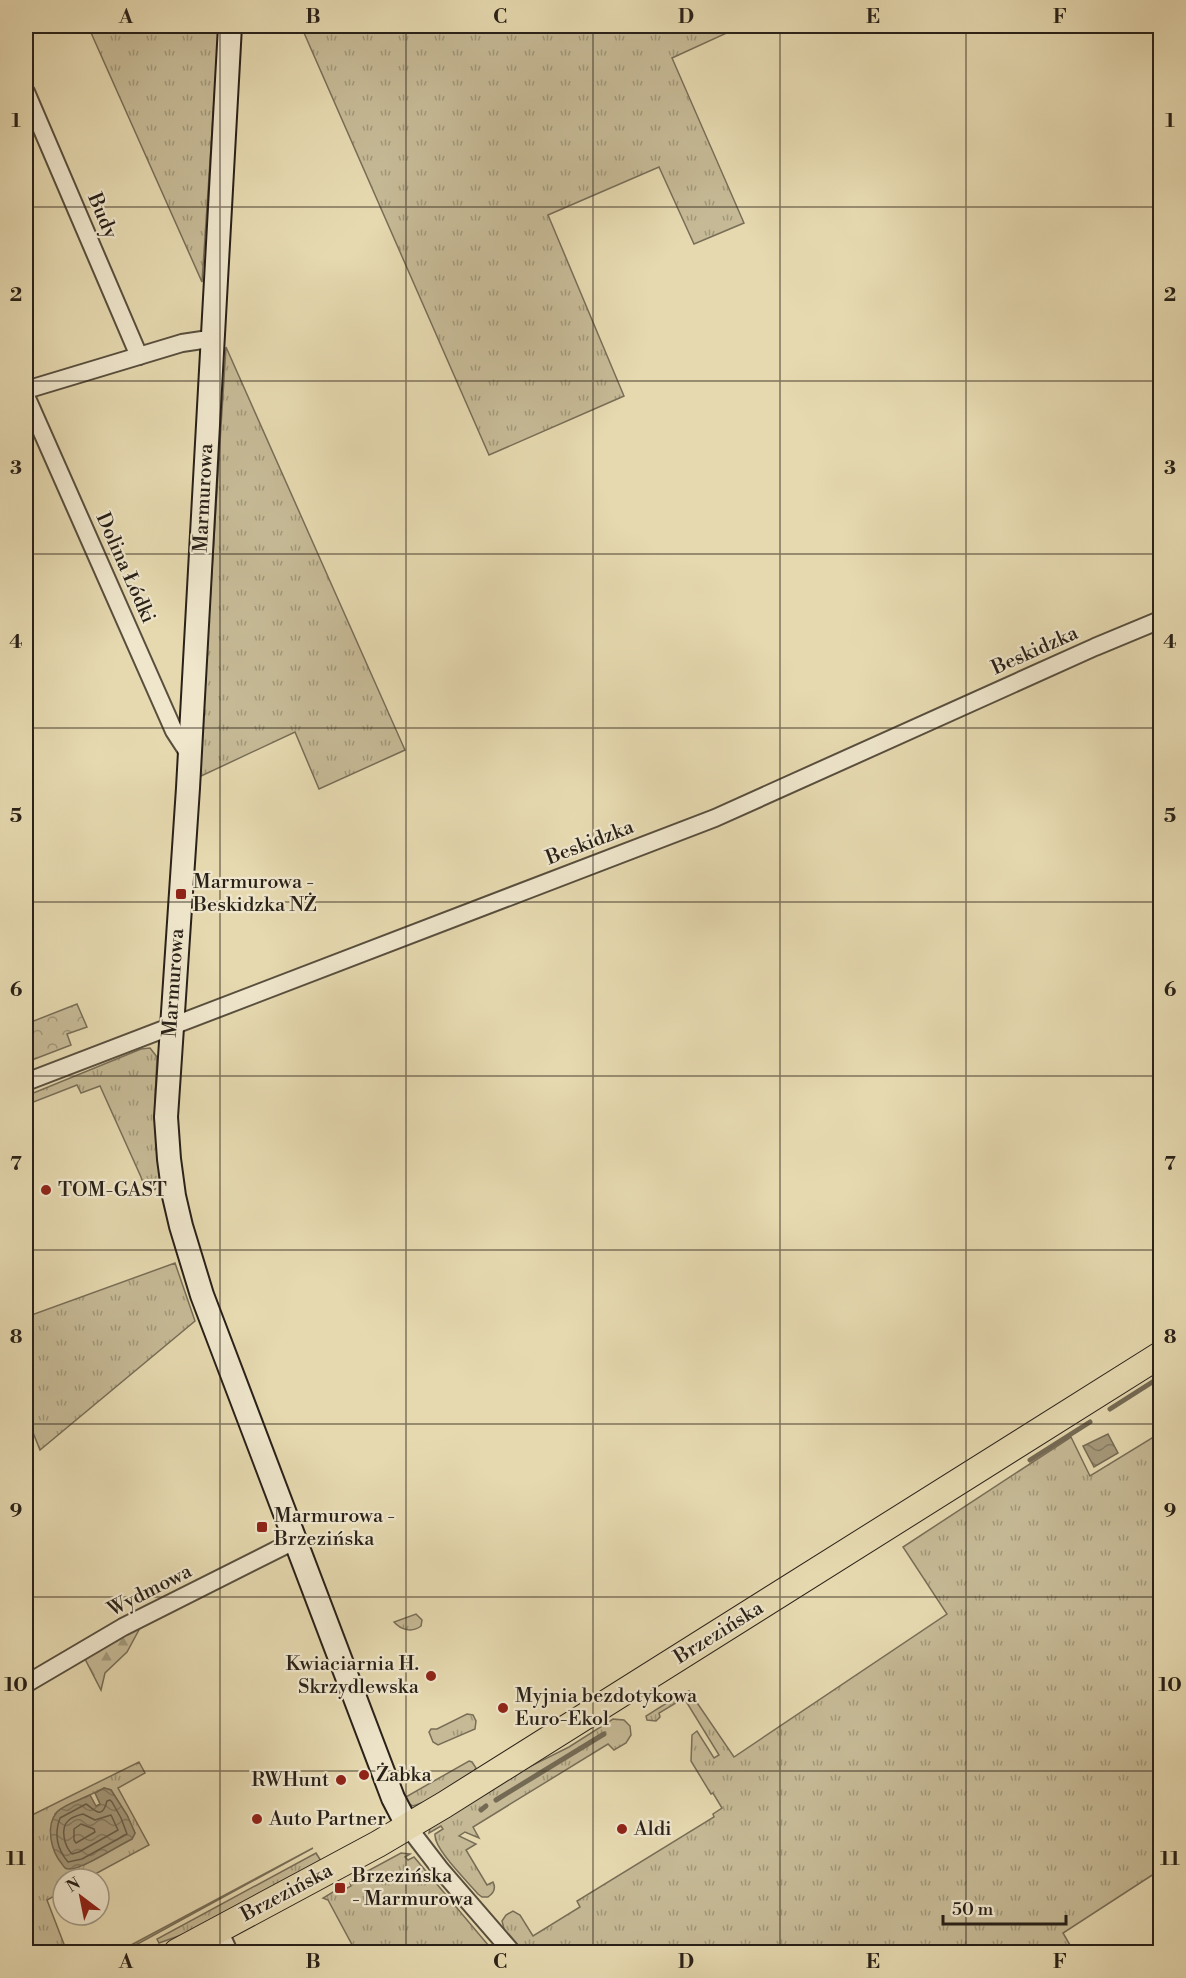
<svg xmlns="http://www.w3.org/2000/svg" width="1186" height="1978" font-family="'Libre Bodoni',serif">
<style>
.grass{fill:url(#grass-tufts);stroke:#786e57;stroke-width:1.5;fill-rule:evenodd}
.forest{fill:url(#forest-firs);stroke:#786e57;stroke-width:1.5}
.park{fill:url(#park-crowns);stroke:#786e57;stroke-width:1.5}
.water{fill:url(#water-waves);stroke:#746a54;stroke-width:1.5}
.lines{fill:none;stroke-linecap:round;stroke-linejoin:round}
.shore{stroke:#685e4a;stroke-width:1.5}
.stream{stroke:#746a54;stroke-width:5}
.street-casing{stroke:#584f3e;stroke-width:20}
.secondary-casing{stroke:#292118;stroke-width:26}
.primary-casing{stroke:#292118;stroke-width:28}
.street{stroke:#efe6cc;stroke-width:16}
.secondary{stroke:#efe6cc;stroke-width:22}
.primary{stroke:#e6d9b0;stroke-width:26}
.grid{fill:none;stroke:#292118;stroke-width:1.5;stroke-opacity:0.55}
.poi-dot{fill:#8f2418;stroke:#efe6cc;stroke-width:2}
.labels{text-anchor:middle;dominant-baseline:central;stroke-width:4.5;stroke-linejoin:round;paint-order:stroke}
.street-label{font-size:20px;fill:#292118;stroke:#efe6cc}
.poi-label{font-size:20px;fill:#292118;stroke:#efe6cc;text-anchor:start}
.neatline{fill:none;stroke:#292118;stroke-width:2}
.grid-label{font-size:20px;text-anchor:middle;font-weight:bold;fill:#292118}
</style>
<defs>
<pattern id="grass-tufts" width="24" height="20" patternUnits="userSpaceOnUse" patternTransform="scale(1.5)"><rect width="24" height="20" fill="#c6ba96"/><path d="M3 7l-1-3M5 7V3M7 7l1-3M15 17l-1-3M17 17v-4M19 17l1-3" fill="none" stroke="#a19779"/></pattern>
<pattern id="forest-firs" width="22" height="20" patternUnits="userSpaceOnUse" patternTransform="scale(1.5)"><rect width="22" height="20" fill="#c6ba96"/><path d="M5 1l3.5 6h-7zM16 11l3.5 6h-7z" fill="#a19779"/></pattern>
<pattern id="park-crowns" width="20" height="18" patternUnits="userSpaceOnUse" patternTransform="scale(1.5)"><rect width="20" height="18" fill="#c6ba96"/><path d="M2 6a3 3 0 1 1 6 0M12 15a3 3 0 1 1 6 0" fill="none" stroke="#a19779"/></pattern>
<pattern id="water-waves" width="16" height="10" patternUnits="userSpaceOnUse" patternTransform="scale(1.5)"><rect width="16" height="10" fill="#a69a7c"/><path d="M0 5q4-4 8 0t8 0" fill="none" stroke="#877d65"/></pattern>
</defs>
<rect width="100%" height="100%" fill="#e6d9b0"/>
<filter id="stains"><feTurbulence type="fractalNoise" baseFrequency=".00333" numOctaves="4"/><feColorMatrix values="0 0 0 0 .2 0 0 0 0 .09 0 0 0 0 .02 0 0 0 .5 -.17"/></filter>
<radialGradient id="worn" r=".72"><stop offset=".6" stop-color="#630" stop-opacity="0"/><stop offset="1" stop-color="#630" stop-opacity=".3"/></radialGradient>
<g class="grass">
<path d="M88 26H219L202 282Z"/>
<path d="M301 26H726L729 32 672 58 744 223 694 244 659 167 548 215 624 396 489 455Z"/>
<path d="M226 347 405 750 319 789 295 732 199 777Z"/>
<path d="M150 1048 157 1057 155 1100 160 1187 151 1191 148 1182 142 1180 141 1177 100 1086 81 1093 77 1085 26 1105V1096L141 1049Z"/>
<path d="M175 1263 195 1321 40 1450 26 1415V1385L32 1367 26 1352V1317Z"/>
<path d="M1160 1433V1870L1063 1933 1074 1952H1047L1043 1946 1032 1952H523L505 1933 502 1921 506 1915 513 1911 520 1915 533 1936 580 1907 577 1901 714 1817 713 1814 722 1808 713 1793 711 1794 691 1761 692 1735 697 1731 714 1758 719 1755 684 1698 659 1713 660 1717 656 1721 647 1720 646 1716 681 1694 689 1691 734 1757 947 1614 903 1547 1071 1437 1090 1476Z"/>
<path d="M416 1614 422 1620 421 1626C412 1633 401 1630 394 1622Z"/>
<path d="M467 1714 473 1715 476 1721 475 1729 438 1745 433 1742 429 1732 431 1729H437Z"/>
<path d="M613 1719 624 1720 630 1726 631 1735 626 1743 614 1750 608 1744 473 1827 479 1838 465 1832 459 1836 476 1844 466 1850 487 1885 493 1882C496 1888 494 1893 488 1897H482L478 1894C468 1882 433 1848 435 1834L443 1829 441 1826 429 1833 430 1828 501 1781 569 1747Z"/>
<path d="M469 1761 472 1762 476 1768 471 1776 427 1801 413 1806 407 1803 404 1798Z"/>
<path d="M139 1762 145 1773 118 1788 149 1845 86 1879H63V1891L47 1900 67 1952H26V1818ZM104 1788 111 1790 127 1815 135 1833 132 1839 84 1865 55 1814 61 1809Z"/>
<path d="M313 1848 123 1952H118Z"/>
<path d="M316 1853 321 1861 187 1933 159 1943 157 1939Z"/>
<path d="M401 1853 410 1854 405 1857 408 1860 414 1857 494 1952H356L328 1900 323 1898 338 1889 340 1892 351 1886 350 1883 351 1880Z"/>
</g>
<path class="forest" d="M137 1627 140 1628 127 1652 105 1673 101 1690 85 1659Z"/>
<path class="park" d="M77 1004 87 1027 67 1034 71 1045 32 1060 26 1042V1024Z"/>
<g class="water">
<path d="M1108 1434 1118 1453 1094 1467 1083 1446Z"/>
<path d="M104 1788 111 1790 127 1815 135 1833 132 1839C119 1845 81 1870 69 1869 65 1869 64 1867 62 1864 51 1851 45 1826 57 1812 65 1804 80 1800 90 1795L96 1806 100 1804 95 1793Z"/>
</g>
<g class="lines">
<g class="shore">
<path d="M107 1801 110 1800 112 1802 121 1818 127 1834 82 1859 68 1862C57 1849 54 1834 60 1818L86 1804C94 1809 102 1821 107 1801Z"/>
<path d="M83 1814 95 1820 111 1815 118 1830 79 1852 72 1854C65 1847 59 1828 69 1820 72 1817 79 1815 83 1814Z"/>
<path d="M81 1824 94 1829 95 1832 76 1843 74 1840V1829Z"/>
</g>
<g class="stream">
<path d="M1110 1409 1154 1381"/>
<path d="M1030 1460 1090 1422"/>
<path d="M496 1800 604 1734"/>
<path d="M481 1810 486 1806"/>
</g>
<g class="street-casing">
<g id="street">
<path d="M26 92 139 356"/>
<path d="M26 390 182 343 202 340 213 341"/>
<path d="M26 396 174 731 189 754"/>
<path d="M26 1082 715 818 1095 647 1160 620"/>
<path d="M26 1684 123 1627 296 1540"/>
<path d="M408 1827 441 1870 512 1952"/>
<path d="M219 1930 229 1952"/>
</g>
</g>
<g class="secondary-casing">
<path id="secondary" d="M230 26 188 788 166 1117 169 1159 174 1196 181 1226 202 1295 393 1798 408 1827"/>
</g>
<g class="primary-casing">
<path id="primary" d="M177 1952 378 1844 444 1805 1160 1355"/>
</g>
<use href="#street" class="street"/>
<use href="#secondary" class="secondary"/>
<use href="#primary" class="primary"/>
</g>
<path class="grid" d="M220 26V1952M406 26V1952M593 26V1952M780 26V1952M966 26V1952M26 207H1160M26 381H1160M26 554H1160M26 728H1160M26 902H1160M26 1076H1160M26 1250H1160M26 1424H1160M26 1597H1160M26 1771H1160"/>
<g class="poi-dot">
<rect x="175" y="888" width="12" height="12" rx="3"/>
<circle cx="46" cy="1190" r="6"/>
<rect x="256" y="1521" width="12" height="12" rx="3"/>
<circle cx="431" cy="1676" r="6"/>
<circle cx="503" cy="1708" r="6"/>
<circle cx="364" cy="1775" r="6"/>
<circle cx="341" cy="1780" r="6"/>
<circle cx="257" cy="1819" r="6"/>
<circle cx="622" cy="1829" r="6"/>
<rect x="334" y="1882" width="12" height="12" rx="3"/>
</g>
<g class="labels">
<g class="street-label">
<text transform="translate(102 216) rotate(67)">Budy</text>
<text transform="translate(204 498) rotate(-87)">Marmurowa</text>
<text transform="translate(125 568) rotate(66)">Dolina Łódki</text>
<text transform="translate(1035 651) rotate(-24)">Beskidzka</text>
<text transform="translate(590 843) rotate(-21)">Beskidzka</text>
<text transform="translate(174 983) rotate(-86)">Marmurowa</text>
<text transform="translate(150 1591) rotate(-27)">Wydmowa</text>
<text transform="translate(719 1633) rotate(-32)">Brzezińska</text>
<text transform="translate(287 1893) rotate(-28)">Brzezińska</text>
</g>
<g class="poi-label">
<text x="193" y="882">Marmurowa -<tspan x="193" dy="23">Beskidzka NŻ</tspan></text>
<text x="58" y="1190">TOM-GAST</text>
<text x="274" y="1516">Marmurowa -<tspan x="274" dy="23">Brzezińska</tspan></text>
<text x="419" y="1664" text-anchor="end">Kwiaciarnia H.<tspan x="419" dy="23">Skrzydlewska</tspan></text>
<text x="515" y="1696">Myjnia bezdotykowa<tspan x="515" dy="23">Euro-Ekol</tspan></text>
<text x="376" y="1775">Żabka</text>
<text x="329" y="1780" text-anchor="end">RWHunt</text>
<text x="269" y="1819">Auto Partner</text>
<text x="634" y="1829">Aldi</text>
<text x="352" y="1876">Brzezińska<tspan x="352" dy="23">- Marmurowa</tspan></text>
</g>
</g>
<rect width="1186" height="1978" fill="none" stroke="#e6d9b0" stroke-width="66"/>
<g transform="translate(81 1897) rotate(328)"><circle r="28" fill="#efe6cc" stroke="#a09784" stroke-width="1.5"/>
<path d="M0-4.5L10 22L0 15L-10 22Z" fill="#8f2418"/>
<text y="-9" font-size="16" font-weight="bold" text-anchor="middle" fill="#292118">N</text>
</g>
<path d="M943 1915v9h123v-9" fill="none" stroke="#292118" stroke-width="3"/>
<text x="952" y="1915" font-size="18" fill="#292118" stroke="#efe6cc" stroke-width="4.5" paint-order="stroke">50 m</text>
<rect x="33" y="33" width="1120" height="1912" class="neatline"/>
<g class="grid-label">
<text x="126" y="23">A</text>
<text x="313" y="23">B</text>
<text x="500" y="23">C</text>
<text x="686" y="23">D</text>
<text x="873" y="23">E</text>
<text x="1060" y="23">F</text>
<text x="16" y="127">1</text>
<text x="1170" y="127">1</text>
<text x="16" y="301">2</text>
<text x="1170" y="301">2</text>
<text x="16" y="474">3</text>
<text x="1170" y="474">3</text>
<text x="16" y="648">4</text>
<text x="1170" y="648">4</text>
<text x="16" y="822">5</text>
<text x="1170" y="822">5</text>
<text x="16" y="996">6</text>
<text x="1170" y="996">6</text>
<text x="16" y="1170">7</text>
<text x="1170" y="1170">7</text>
<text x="16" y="1343">8</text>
<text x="1170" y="1343">8</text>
<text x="16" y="1517">9</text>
<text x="1170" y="1517">9</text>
<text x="16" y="1691">10</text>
<text x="1170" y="1691">10</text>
<text x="16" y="1865">11</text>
<text x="1170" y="1865">11</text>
<text x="126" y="1968">A</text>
<text x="313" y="1968">B</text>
<text x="500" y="1968">C</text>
<text x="686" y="1968">D</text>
<text x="873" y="1968">E</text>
<text x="1060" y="1968">F</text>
</g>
<rect width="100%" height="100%" filter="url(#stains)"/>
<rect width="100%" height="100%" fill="url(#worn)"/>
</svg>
